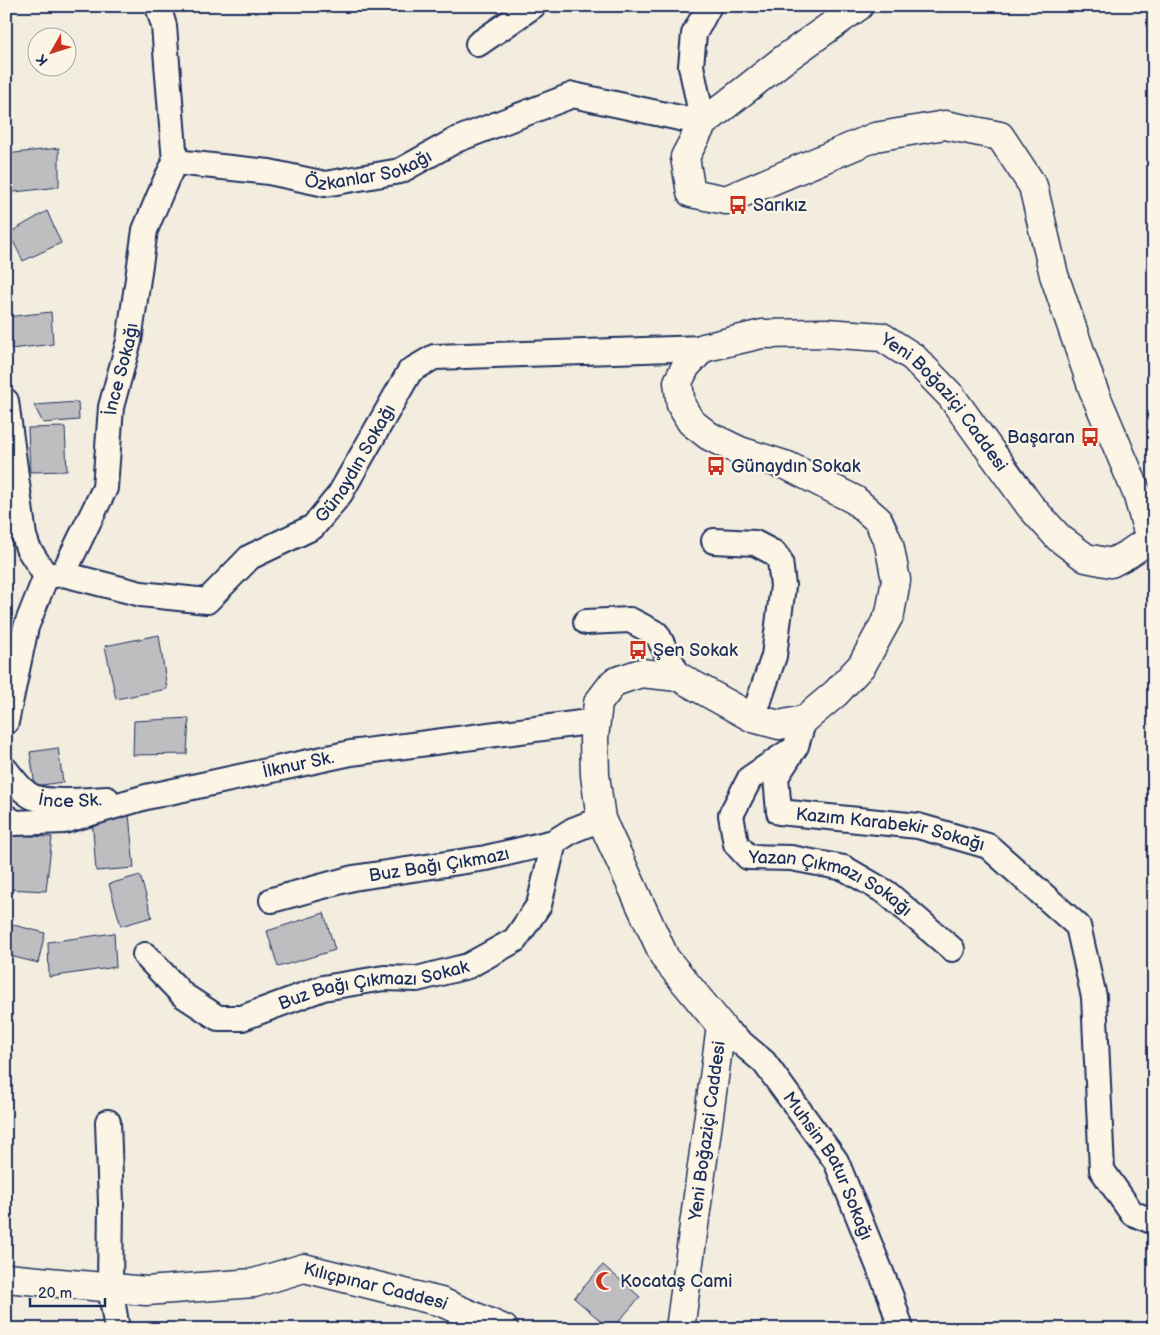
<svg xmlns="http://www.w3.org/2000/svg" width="1160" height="1335" font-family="'Balsamiq Sans',sans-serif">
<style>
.building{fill:#bebec0;stroke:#1b2f5e}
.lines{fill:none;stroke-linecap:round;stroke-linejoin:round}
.street-casing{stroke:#1b2f5e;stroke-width:28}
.secondary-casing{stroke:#1b2f5e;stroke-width:31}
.street{stroke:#fcf5e5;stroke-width:24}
.secondary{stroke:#fcf5e5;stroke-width:28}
.labels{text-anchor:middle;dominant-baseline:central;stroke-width:4.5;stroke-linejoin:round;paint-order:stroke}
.street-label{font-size:18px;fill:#1b2f5e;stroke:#fcf5e5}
.poi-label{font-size:18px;fill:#1b2f5e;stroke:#fcf5e5;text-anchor:start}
</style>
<rect width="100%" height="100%" fill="#f3ede0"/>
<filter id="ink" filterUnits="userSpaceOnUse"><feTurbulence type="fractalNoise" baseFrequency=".02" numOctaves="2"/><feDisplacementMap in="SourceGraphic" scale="10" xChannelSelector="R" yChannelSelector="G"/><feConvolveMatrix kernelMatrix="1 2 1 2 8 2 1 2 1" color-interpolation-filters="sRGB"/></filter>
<g filter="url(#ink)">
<g class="building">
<path d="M59 148V187L6 193V154Z"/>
<path d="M47 211 61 243 23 261 9 233Z"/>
<path d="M51 312 53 344 11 349 6 327V317Z"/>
<path d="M78 402 79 420 43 423 34 405Z"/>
<path d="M65 427 67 471 30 472 28 428Z"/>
<path d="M159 635 167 689 116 699 105 646Z"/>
<path d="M189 718 187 754 133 755 134 721Z"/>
<path d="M58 748 63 782 35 786 30 752Z"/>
<path d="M129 814 134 868 96 871 92 817Z"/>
<path d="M12 835 52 837 46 891 6 889V872Z"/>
<path d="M140 875 152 917 121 926 109 884Z"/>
<path d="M324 913 335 950 278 967 267 931Z"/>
<path d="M6 923 45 933 38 963 6 955Z"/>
<path d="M114 933 116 967 49 977 48 942Z"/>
<path d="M603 1265 640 1297 612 1329H610L574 1298Z"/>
</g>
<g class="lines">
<g class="street-casing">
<g id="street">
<path id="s1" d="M158 6 164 26 175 162 269 172 325 184 400 171 456 140 573 95 703 123 691 66 694 34 709 6"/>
<path d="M478 44 533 6"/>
<path d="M6 401 24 536 28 548 46 576"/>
<path d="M714 541 755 543 774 553 780 561 783 586 774 656 753 718"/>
<path id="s2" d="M63 574 105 488 111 407 129 341 145 230 166 180 175 162"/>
<path id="s3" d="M46 576 63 574 141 594 207 601 250 557 313 527 340 494 410 371 434 357 703 348"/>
<path d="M586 622 630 620 657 634 679 677"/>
<path id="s4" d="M804 720 796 746 776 777 779 812 918 826 988 846 1078 926 1094 997 1102 1170 1132 1213 1154 1222"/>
<path d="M6 722 26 627 46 576"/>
<path id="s5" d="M787 753 750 778 731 815 736 844 748 857 791 858 844 868 887 893 952 949"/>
<path id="s6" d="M6 770C13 779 22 792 33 797 52 804 87 800 107 799"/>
<path id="s7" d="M6 817 15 823 64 821 146 797 351 753 596 721"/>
<path id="s8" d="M272 900 353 878 486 858 554 842 573 830 601 819"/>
<path id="s9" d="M145 955 183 995 218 1018H242L323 988 384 978 417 979 468 966 515 940 539 905 554 842"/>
<path id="s10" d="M721 1026 764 1062 836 1161 891 1297 901 1329"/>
<path d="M108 1122 111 1203 110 1287 117 1329"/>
</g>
</g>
<g class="secondary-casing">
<g id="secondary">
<path id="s11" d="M6 1278 146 1291 254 1283 304 1268 441 1302 504 1329"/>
<path id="s12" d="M680 1329 721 1026 665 958 601 819 595 775 594 738 598 703 614 682 641 673 679 677 753 718 779 725 804 720 836 693 862 665 890 614 896 580 889 544 878 520 855 500 788 466 740 451 709 436 691 422 681 405 678 382 686 366 703 348 762 334 826 333 882 337 913 357 951 396 1030 506 1059 538 1086 558 1111 563 1128 554 1150 539 1137 493 1093 389 1054 275 1033 186 1000 136 945 125 875 137 726 200 691 193 685 157 703 123 783 60 859 6"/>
</g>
</g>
<use href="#street" class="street"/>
<use href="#secondary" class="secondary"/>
</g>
</g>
<defs>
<g id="bus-bare" transform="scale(1.5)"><path d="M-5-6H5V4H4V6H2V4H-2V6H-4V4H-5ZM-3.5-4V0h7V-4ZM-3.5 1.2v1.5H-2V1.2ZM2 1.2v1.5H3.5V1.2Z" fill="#c8321e" stroke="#fcf5e5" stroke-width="2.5" paint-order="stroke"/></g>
<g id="mosque-bare" transform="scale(1.5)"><path d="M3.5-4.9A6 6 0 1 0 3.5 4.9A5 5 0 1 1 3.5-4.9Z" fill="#c8321e" stroke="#fcf5e5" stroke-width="2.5" paint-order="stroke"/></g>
</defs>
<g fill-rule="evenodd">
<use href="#bus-bare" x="738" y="205"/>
<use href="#bus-bare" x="1090" y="437"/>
<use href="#bus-bare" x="716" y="466"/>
<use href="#bus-bare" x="638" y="650"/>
<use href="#mosque-bare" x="605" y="1281"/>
</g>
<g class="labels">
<g class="street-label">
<text stroke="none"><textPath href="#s1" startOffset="354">Özkanlar Sokağı</textPath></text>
<text stroke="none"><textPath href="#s2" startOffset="216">İnce Sokağı</textPath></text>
<text stroke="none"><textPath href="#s12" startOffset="1700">Yeni Boğaziçi Caddesi</textPath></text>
<text stroke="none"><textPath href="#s3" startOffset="372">Günaydın Sokağı</textPath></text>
<text stroke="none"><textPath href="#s7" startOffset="301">İlknur Sk.</textPath></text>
<text stroke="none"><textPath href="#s6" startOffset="76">İnce Sk.</textPath></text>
<text stroke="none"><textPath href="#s4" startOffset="212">Kazım Karabekir Sokağı</textPath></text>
<text stroke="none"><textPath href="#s8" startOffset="171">Buz Bağı Çıkmazı</textPath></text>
<text stroke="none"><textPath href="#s5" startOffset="222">Yazan Çıkmazı Sokağı</textPath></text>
<text stroke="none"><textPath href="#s9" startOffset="258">Buz Bağı Çıkmazı Sokak</textPath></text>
<text stroke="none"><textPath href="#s12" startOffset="200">Yeni Boğaziçi Caddesi</textPath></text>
<text stroke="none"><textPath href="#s10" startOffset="179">Muhsin Batur Sokağı</textPath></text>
<text stroke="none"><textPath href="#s11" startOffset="375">Kılıçpınar Caddesi</textPath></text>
</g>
<g class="poi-label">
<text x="753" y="205">Sarıkız</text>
<text x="1075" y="437" text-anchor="end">Başaran</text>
<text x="731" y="466">Günaydın Sokak</text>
<text x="653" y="650">Şen Sokak</text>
<text x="620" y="1281">Kocataş Cami</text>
</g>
</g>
<rect width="1160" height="1335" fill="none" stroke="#fcf5e5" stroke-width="25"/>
<rect x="12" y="12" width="1135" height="1310" fill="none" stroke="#1b2f5e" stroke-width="2" filter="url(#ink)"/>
<g transform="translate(52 52) rotate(231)"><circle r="24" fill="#fcf5e5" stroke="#a2a6af"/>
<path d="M0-4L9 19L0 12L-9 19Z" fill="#c8321e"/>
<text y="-8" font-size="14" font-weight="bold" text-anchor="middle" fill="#1b2f5e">K</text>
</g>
<path d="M30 1298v8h75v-8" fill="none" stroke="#1b2f5e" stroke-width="2.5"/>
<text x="38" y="1298" font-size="15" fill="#1b2f5e" stroke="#fcf5e5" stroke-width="4" paint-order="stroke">20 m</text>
</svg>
